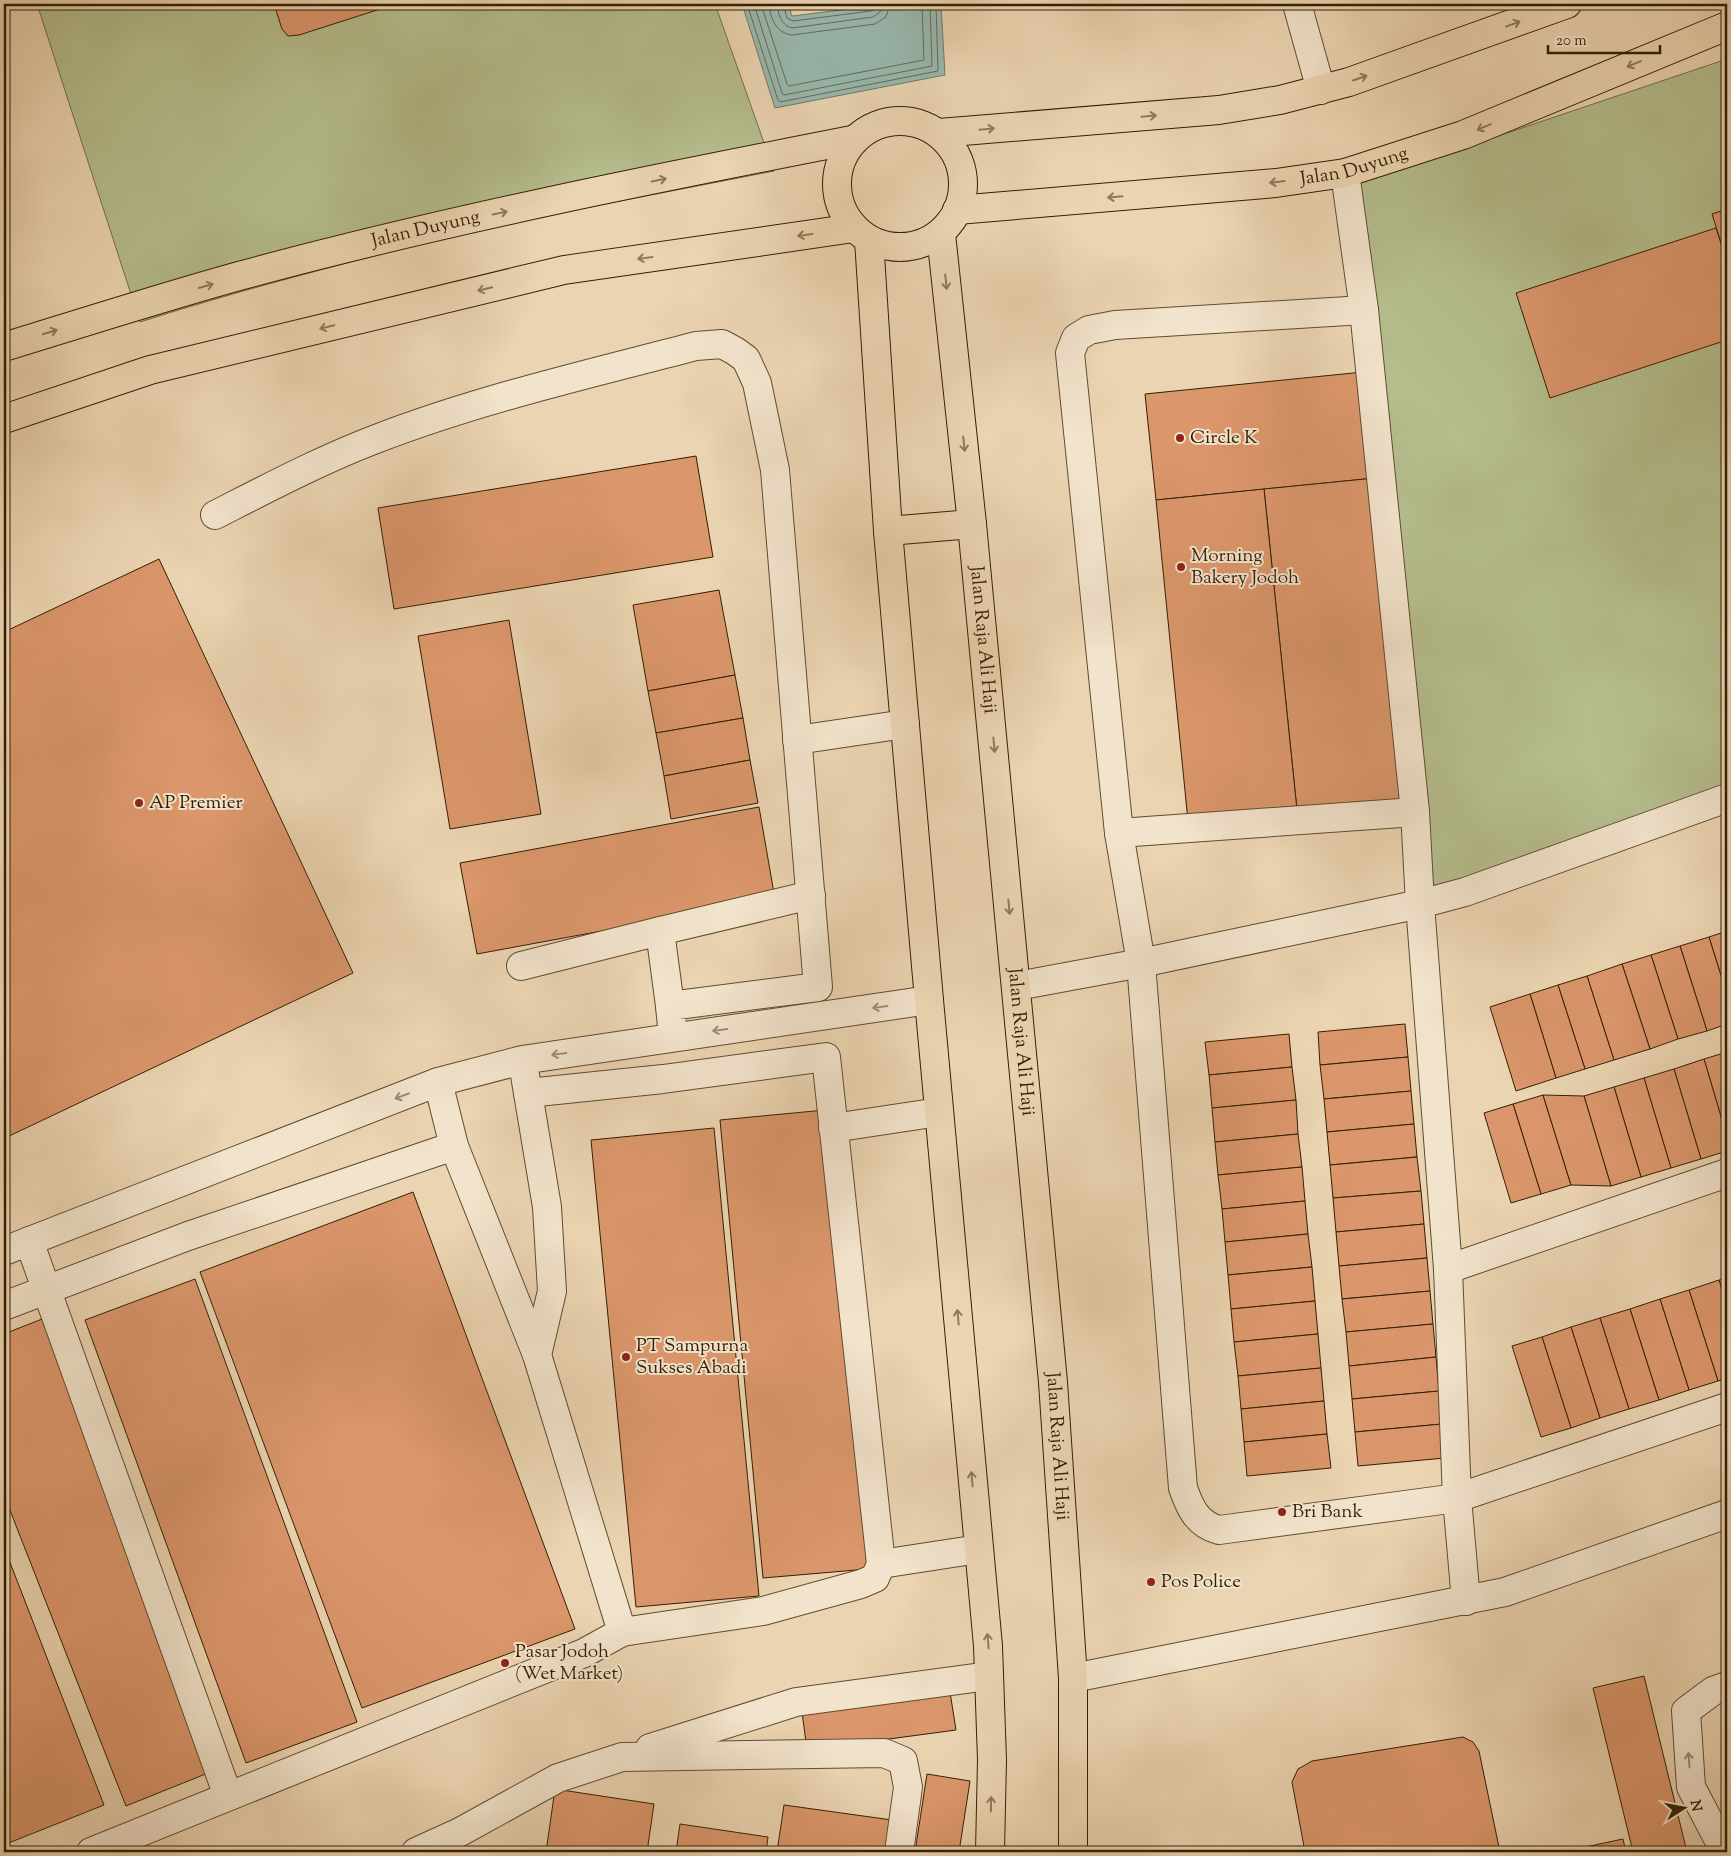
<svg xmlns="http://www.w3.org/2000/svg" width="1731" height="1856" font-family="'Sorts Mill Goudy',serif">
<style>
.green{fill:#b5bd8d;stroke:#746e48}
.water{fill:#98b8ae;stroke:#6f7b6a}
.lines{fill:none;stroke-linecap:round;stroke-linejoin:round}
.shore{stroke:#656c58;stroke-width:1}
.building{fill:#db966b;stroke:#321f03}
.minor-casing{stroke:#604c2e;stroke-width:30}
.major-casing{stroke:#321f03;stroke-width:30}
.highway-casing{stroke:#321f03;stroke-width:30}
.minor{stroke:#f2e3cc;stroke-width:28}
.major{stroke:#ebd4b1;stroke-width:28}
.highway{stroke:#ebd4b1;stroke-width:28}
.oneway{stroke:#8e7a5a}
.oneway2{stroke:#9c8b72}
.poi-dot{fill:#8f2418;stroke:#f2e3cc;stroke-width:2}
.labels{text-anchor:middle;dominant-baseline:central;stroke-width:4;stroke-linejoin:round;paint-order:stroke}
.street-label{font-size:19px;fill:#321f03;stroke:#f2e3cc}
.poi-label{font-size:19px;fill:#321f03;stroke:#f2e3cc;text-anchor:start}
</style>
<rect width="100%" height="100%" fill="#ebd4b1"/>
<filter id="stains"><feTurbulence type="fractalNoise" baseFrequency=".004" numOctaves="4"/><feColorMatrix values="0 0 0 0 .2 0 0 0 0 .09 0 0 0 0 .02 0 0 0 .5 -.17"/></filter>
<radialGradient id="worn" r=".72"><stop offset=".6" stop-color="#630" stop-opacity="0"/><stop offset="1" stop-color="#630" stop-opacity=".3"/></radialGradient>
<g class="green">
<path d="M37 4H715L774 171C658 194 540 215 425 243 330 267 234 292 140 322Z"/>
<path d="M1727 59V786L1427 897 1351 178 1400 169Z"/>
</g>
<path class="water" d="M742 4H788L792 16 889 4H941L945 75 775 108Z"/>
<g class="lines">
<g class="shore">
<path d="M747 4 778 100 780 102 938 71 936 4"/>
<path d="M754 4 782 93 784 95 932 66 930 4"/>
<path d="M761 4 787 84 789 86 924 60 922 4"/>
<path d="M769 4C770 18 776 33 792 35L875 24 886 17 890 4"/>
<path d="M777 4C778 14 781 25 792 28L873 17 880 12 882 4"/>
<path d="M783 4 787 18 793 21 871 11 875 9 876 4"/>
</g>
</g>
<g class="building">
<path d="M274 4H396L299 35 288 36 282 29Z"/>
<path d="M1727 209V262L1712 214Z"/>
<path d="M1716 228 1727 262V340L1550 398 1516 293Z"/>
<path d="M1363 372 1375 478 1156 500 1145 394Z"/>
<path d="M696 456 713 557 394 609 378 508Z"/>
<path d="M1375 478 1408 799 1297 810 1264 489Z"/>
<path d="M1264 489 1297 810 1188 821 1156 500Z"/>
<path d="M159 559 353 973 5 1138 4 1135V632Z"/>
<path d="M719 590 735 675 648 691 633 605Z"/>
<path d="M509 620 541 814 450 829 418 636Z"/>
<path d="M735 675 743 718 656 733 648 691Z"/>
<path d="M743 718 750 760 664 776 656 733Z"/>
<path d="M750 760 758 803 671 819 664 776Z"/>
<path d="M759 807 775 899 477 954 460 863Z"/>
<path d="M1727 931V995L1709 937Z"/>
<path d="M1709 937 1727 995V1024L1707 1031 1680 946Z"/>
<path d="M1680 946 1707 1031 1678 1039 1651 955Z"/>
<path d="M1651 955 1678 1039 1650 1049 1622 964Z"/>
<path d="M1622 964 1650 1049 1614 1060 1587 976Z"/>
<path d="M1587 976 1614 1060 1585 1069 1558 985Z"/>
<path d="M1558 985 1585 1069 1556 1078 1530 994Z"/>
<path d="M1530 994 1556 1078 1516 1091 1490 1007Z"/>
<path d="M1405 1024 1408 1057 1320 1065 1318 1032Z"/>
<path d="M1289 1034 1292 1067 1209 1075 1205 1042Z"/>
<path d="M1727 1052V1137L1704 1059Z"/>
<path d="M1408 1057 1411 1091 1324 1099 1320 1065Z"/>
<path d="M1704 1059 1727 1137V1151L1701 1159 1674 1069Z"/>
<path d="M1292 1067 1296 1100 1212 1108 1209 1075Z"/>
<path d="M1674 1069 1701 1159 1671 1168 1644 1078Z"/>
<path d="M1644 1078 1671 1168 1641 1177 1614 1087Z"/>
<path d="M1614 1087 1641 1177 1611 1186 1584 1096Z"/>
<path d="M1411 1091 1414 1124 1327 1132 1324 1099Z"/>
<path d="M1543 1095 1571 1185 1541 1194 1513 1104Z"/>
<path d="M1543 1095 1584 1096 1611 1186 1571 1185Z"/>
<path d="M1296 1100 1298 1134 1215 1142 1212 1108Z"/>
<path d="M1513 1104 1541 1194 1511 1203 1484 1113Z"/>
<path d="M825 1110 868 1569 763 1578 720 1120Z"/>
<path d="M1414 1124 1417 1157 1330 1165 1327 1132Z"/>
<path d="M714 1128 759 1596 636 1607 591 1140Z"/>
<path d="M1298 1134 1302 1167 1218 1175 1215 1142Z"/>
<path d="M1417 1157 1421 1191 1333 1198 1330 1165Z"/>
<path d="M1302 1167 1305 1201 1222 1209 1218 1175Z"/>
<path d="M1421 1191 1424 1224 1336 1232 1333 1198Z"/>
<path d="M413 1192 575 1629 362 1708 200 1272Z"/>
<path d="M1305 1201 1308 1234 1225 1242 1222 1209Z"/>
<path d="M1424 1224 1427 1258 1339 1266 1336 1232Z"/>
<path d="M1308 1234 1312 1267 1228 1275 1225 1242Z"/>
<path d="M1427 1258 1430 1291 1342 1299 1339 1266Z"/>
<path d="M1312 1267 1315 1301 1231 1309 1228 1275Z"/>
<path d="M1727 1278V1306L1719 1280Z"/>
<path d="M195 1279 357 1722 246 1763 85 1320Z"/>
<path d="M1719 1280 1727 1306V1378L1718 1381 1689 1290Z"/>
<path d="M1689 1290 1718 1381 1689 1390 1660 1299Z"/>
<path d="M1430 1291 1433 1324 1346 1332 1342 1299Z"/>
<path d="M1660 1299 1689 1390 1659 1400 1630 1309Z"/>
<path d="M1315 1301 1318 1334 1234 1342 1231 1309Z"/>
<path d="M1630 1309 1659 1400 1629 1409 1600 1318Z"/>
<path d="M1600 1318 1629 1409 1600 1418 1571 1327Z"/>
<path d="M42 1319 218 1769 126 1806 4 1495V1334Z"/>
<path d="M1433 1324 1436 1357 1349 1366 1346 1332Z"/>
<path d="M1571 1327 1600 1418 1571 1428 1542 1337Z"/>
<path d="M1318 1334 1321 1368 1238 1376 1234 1342Z"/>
<path d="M1542 1337 1571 1428 1541 1437 1512 1346Z"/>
<path d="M1436 1357 1439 1391 1352 1399 1349 1366Z"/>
<path d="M1321 1368 1324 1401 1241 1409 1238 1376Z"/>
<path d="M1439 1391 1442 1424 1355 1432 1352 1399Z"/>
<path d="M1324 1401 1327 1434 1244 1442 1241 1409Z"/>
<path d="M1442 1424 1445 1458 1358 1466 1355 1432Z"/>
<path d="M1327 1434 1331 1468 1247 1476 1244 1442Z"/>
<path d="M4 1547 104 1805 6 1844 4 1839Z"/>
<path d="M1727 1663V1683L1722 1664Z"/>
<path d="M1644 1676 1687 1852H1633L1593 1688Z"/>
<path d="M950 1692 956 1730 807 1750 802 1712Z"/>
<path d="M1463 1737 1473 1742 1479 1751 1500 1852H1305L1292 1782 1298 1769 1312 1761Z"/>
<path d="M927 1774 970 1781 959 1852H915Z"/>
<path d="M555 1789 654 1804 647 1852H546Z"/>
<path d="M784 1805 892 1820 888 1852H777Z"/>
<path d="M680 1824 768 1837 766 1852H676Z"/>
<path d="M1623 1839 1626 1852H1576V1849Z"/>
</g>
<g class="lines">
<g class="minor-casing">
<g id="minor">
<path d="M1297 4 1321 90"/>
<path d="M1345 173 1364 310 1415 812 1420 904 1448 1269 1457 1498 1466 1601"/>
<path d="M1364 310 1115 325 1089 330 1076 338 1070 353 1119 833 1141 963 1183 1488C1190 1508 1197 1524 1219 1530L1457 1498 1727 1407"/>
<path d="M215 515C268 488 321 460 376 439 480 399 589 374 696 346L722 344 735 351 746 359 757 383 775 470 818 987 670 1006 673 1037"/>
<path d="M797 740 905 724"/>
<path d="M1119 833 1415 812"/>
<path d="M660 931 811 895"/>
<path d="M521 966 660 931 670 1006"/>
<path d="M1017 986 1141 963 1420 904 1465 892 1727 798"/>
<path d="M525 1075 547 1207 552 1291 537 1355"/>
<path d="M528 1093 663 1079 826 1057 881 1564 875 1578 861 1584 763 1611 622 1632"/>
<path d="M833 1128 939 1112"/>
<path d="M29 1241 228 1796"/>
<path d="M4 1251 438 1082 522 1060 929 1000"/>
<path d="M1448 1269 1727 1173"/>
<path d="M4 1306 188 1236 454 1146"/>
<path d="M881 1564 979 1549"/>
<path d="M1073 1678 1505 1592 1727 1514"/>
<path d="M650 1748 796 1702 989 1676"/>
<path d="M91 1852 584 1653 622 1632 537 1355 454 1146 438 1082"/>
<path d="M416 1852 460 1832 558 1778 622 1757 884 1753 903 1761 908 1787 899 1852"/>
<path d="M1725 1852 1691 1787 1686 1711 1713 1691 1727 1686"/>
</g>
</g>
<g class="major-casing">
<g id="major">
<path id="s1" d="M941 234 972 524 1053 1382 1073 1678V1852"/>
<path d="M869 240 888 531 929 1000 988 1646 992 1760 990 1852"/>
<path d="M888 531 972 524"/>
</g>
</g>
<g class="highway-casing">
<g id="highway">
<circle cx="900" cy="184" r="63"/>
<path d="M939 133 1219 110 1280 100 1349 82 1567 4"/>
<path id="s2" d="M957 210 1276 183 1345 173 1463 135 1727 26"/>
<path id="s3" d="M4 347C82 323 160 298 239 276 441 221 647 180 852 140"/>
<path d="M4 419 150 370 564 270 854 228"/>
</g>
</g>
<use href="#minor" class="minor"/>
<use href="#major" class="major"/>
<use href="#highway" class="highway"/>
</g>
<defs><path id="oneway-shaft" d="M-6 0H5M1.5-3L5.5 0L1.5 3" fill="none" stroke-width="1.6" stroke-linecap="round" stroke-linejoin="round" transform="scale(1.25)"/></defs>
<g class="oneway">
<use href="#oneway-shaft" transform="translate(1513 24) rotate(-20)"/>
<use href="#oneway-shaft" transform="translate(1634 64) rotate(157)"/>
<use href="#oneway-shaft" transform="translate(1360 78) rotate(-19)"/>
<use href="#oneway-shaft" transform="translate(1149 116) rotate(-5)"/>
<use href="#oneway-shaft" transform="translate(1484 127) rotate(157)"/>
<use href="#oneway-shaft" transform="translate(987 129) rotate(-5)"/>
<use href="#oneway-shaft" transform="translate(659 180) rotate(-12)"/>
<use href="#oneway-shaft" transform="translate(1277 182) rotate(173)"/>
<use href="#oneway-shaft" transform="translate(1115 197) rotate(175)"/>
<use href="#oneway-shaft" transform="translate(500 213) rotate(-12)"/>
<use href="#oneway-shaft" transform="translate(805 235) rotate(172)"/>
<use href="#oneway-shaft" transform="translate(645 258) rotate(172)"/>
<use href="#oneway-shaft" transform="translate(946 282) rotate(84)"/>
<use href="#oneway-shaft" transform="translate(206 286) rotate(-16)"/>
<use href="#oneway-shaft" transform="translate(485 289) rotate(166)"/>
<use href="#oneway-shaft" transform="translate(327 327) rotate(166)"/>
<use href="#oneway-shaft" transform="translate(50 332) rotate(-17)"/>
<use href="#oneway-shaft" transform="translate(964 444) rotate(84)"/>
<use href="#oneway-shaft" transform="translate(994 745) rotate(85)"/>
<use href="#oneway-shaft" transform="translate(1009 907) rotate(85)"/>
<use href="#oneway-shaft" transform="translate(958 1317) rotate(-95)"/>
<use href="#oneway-shaft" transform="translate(972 1479) rotate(-95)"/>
<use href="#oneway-shaft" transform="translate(988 1641) rotate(-95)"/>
<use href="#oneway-shaft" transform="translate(991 1804) rotate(-89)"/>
</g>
<g class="oneway2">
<use href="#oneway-shaft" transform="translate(880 1007) rotate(172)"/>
<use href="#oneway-shaft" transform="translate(720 1030) rotate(172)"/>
<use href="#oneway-shaft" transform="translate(559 1054) rotate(172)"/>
<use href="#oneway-shaft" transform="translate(402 1096) rotate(159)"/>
<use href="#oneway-shaft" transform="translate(1689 1760) rotate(-94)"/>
</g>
<g class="poi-dot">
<circle cx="1180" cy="438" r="5"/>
<circle cx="1181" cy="567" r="5"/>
<circle cx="139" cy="803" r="5"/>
<circle cx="626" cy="1357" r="5"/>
<circle cx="1282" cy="1512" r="5"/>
<circle cx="1151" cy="1582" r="5"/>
<circle cx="505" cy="1663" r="5"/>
</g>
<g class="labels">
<g class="street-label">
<text stroke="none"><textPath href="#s2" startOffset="400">Jalan Duyung</textPath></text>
<text stroke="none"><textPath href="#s3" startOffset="438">Jalan Duyung</textPath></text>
<text stroke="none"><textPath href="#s1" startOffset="408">Jalan Raja Ali Haji</textPath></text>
<text stroke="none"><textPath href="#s1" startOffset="812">Jalan Raja Ali Haji</textPath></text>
<text stroke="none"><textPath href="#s1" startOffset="1218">Jalan Raja Ali Haji</textPath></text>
</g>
<g class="poi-label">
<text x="1190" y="438">Circle K</text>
<text x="1191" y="556">Morning<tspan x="1191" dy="22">Bakery Jodoh</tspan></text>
<text x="149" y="803">AP Premier</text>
<text x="636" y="1346">PT Sampurna<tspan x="636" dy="22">Sukses Abadi</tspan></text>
<text x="1292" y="1512">Bri Bank</text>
<text x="1161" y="1582">Pos Police</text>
<text x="515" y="1652">Pasar Jodoh<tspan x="515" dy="22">(Wet Market)</tspan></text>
</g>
</g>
<rect width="1731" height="1856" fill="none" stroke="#ebd4b1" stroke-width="20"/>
<rect x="5" y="5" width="1721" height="1846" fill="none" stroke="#321f03" stroke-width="2.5"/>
<rect x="10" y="10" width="1711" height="1836" fill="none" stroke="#321f03"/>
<g transform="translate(1684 1808) rotate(79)" stroke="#f2e3cc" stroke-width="4" paint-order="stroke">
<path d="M0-4L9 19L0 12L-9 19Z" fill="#321f03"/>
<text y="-8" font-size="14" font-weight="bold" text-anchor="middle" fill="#321f03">N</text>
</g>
<path d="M1548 45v8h112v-8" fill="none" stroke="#321f03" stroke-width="2.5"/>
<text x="1556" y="45" font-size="15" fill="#321f03" stroke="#f2e3cc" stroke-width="4" paint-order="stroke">20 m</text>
<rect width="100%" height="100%" filter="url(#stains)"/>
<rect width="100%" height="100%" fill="url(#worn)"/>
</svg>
